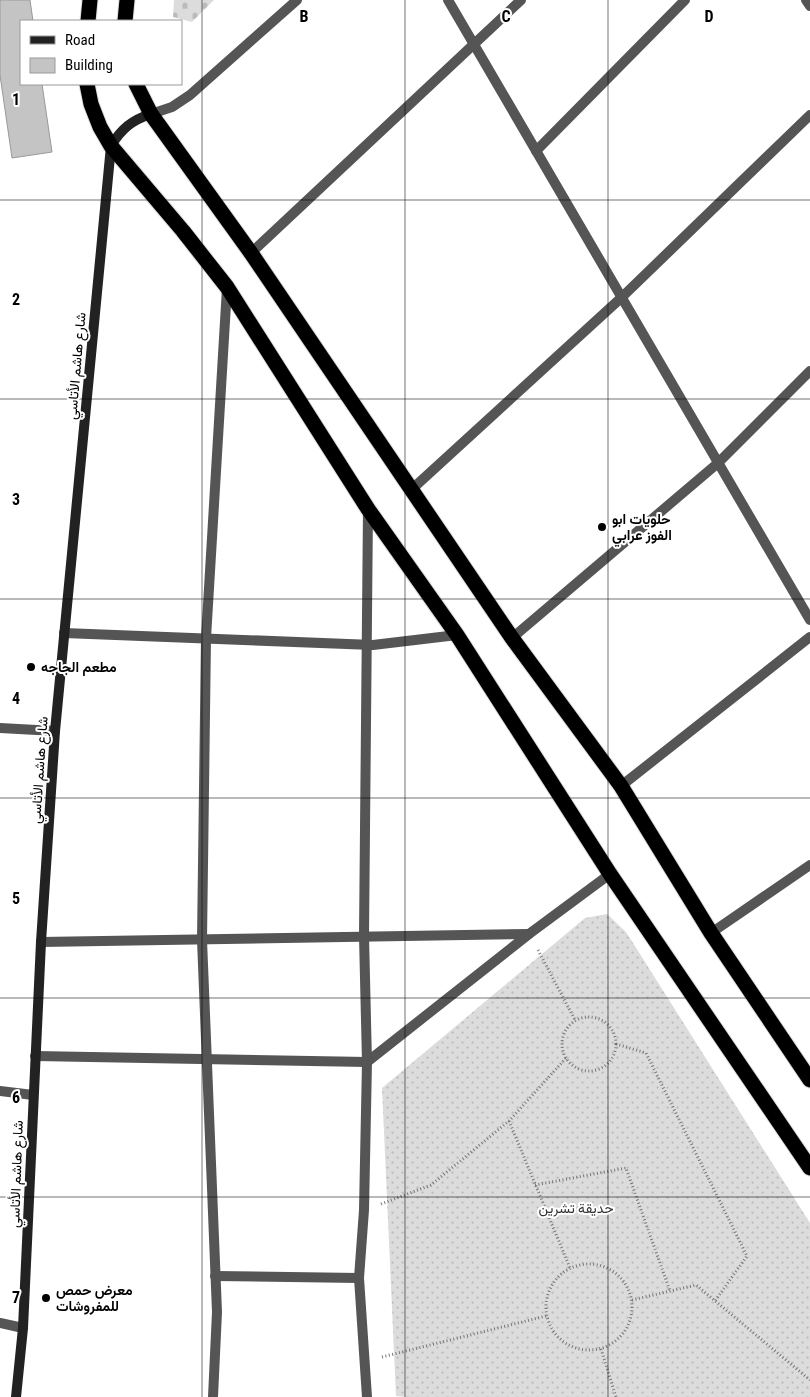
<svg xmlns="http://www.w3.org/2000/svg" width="810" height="1397" font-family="'Roboto Condensed',Vazirmatn,sans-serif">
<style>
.grass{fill:url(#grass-dots)}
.cemetery{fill:url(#cemetery-stones)}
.building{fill:#c4c4c4;stroke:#999}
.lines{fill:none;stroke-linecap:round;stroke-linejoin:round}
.highway-casing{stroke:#dbdbdb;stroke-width:17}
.path{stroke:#777;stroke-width:3;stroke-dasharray:1 2.5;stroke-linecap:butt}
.street{stroke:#555;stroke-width:10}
.secondary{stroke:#222;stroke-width:10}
.highway{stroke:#000;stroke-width:15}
.grid{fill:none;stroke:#000;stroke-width:1;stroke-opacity:0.55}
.poi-dot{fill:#000;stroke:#fff;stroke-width:2}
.labels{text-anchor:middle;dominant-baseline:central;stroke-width:4;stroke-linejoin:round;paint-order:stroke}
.street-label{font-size:14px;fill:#000;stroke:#fff}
.poi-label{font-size:14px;font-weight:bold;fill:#000;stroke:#fff;text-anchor:start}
.park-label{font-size:14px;fill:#333;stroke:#fff}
.grid-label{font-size:16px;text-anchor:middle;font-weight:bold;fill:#000;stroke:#fff;stroke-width:4;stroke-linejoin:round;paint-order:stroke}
</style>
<defs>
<pattern id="grass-dots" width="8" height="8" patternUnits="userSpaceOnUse" patternTransform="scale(1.25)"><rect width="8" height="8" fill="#dcdcdc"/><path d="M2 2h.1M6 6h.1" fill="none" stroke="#bbb" stroke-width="1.8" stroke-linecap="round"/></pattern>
<pattern id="cemetery-stones" width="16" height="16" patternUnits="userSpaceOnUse" patternTransform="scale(1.25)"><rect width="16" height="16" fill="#dcdcdc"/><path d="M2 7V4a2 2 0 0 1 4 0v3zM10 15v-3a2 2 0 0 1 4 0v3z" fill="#bbb"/></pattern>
</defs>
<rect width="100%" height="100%" fill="#fff"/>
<path class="grass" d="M607 914 626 932 810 1223V1397H406L396 1396 382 1088 585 918Z"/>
<path class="cemetery" d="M174 0H214L192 22 173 17Z"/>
<path class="building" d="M0 0H30L33 21H21V84H42L52 152 12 158 0 75Z"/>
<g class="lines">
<g class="highway-casing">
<g id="highway">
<path d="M88 21 90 0"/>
<path d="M125 21 127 0"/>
<path d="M87 84 91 104 100 127 111 146 183 231 227 287 368 509 457 635 610 874 810 1168"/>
<path d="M136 84 151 114 251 253 512 638 621 786 711 933 810 1080"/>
</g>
</g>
<g class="path">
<path d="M538 950 575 1020"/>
<circle cx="589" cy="1044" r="27"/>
<path d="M616 1044 646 1053 747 1256 715 1301"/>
<path d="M509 1121 570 1268"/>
<path d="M535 1185 626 1168 670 1291"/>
<path d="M381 1204 431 1185 509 1121 566 1058"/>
<circle cx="589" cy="1307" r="43"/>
<path d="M632 1300 696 1285 810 1380"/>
<path d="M601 1349 616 1397"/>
<path d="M382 1357 546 1316"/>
</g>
<g class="street">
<path d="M448 0 810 620"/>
<path d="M806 0 810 6"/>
<path d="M151 114 172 107 190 95 297 0"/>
<path d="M536 151 685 0"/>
<path d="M251 253 521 0"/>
<path d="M411 490 621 298 810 115"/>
<path d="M64 633 373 645 457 635"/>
<path d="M512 638 718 463 810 371"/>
<path d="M0 728 55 731"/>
<path d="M621 786 810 637"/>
<path d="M711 933 810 865"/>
<path d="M41 942 529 934"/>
<path d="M35 1056 367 1062 529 934 610 874"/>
<path d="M0 1091 33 1095"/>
<path d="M215 1276 359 1278"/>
<path d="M0 1323 23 1328"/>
<path d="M213 1397 217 1312 202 940 206 638 227 288"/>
<path d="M367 1397 359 1278 364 1210 367 1062 364 936 368 509"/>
</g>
<path class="secondary" d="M16 1397 23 1328 41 942 55 731 111 146C121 129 132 120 151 114"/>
<use href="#highway" class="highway"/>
</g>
<path class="grid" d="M202 0V1397M405 0V1397M608 0V1397M0 200H810M0 399H810M0 599H810M0 798H810M0 998H810M0 1197H810"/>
<g class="poi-dot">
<circle cx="602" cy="527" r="5"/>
<circle cx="31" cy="667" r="5"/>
<circle cx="46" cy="1298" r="5"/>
</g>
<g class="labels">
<g class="street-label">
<text transform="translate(76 366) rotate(-85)">شارع هاشم الأتاسي</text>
<text transform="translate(39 770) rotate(-86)">شارع هاشم الأتاسي</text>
<text transform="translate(16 1174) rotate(-88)">شارع هاشم الأتاسي</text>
</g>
<g class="poi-label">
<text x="612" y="519">حلويات ابو<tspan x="612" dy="16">الفوز عرابي</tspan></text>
<text x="41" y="667">مطعم الجاجه</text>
<text x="56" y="1290">معرض حمص<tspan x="56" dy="16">للمفروشات</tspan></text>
</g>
<g class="park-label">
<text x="576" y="1208">حديقة تشرين</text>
</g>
</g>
<g class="grid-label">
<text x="304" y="22">B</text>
<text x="506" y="22">C</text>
<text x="709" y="22">D</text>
<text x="16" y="105">1</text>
<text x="16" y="305">2</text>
<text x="16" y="505">3</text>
<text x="16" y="704">4</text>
<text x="16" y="904">5</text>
<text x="16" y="1103">6</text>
<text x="16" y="1303">7</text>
</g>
<rect x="20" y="20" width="162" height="65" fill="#ffffff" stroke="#999999"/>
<rect x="30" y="36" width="25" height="8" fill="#222222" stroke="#999999"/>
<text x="65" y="45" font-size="15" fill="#000000">Road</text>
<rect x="30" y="58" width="25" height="15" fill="#c4c4c4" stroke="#999999"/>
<text x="65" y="70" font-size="15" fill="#000000">Building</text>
</svg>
